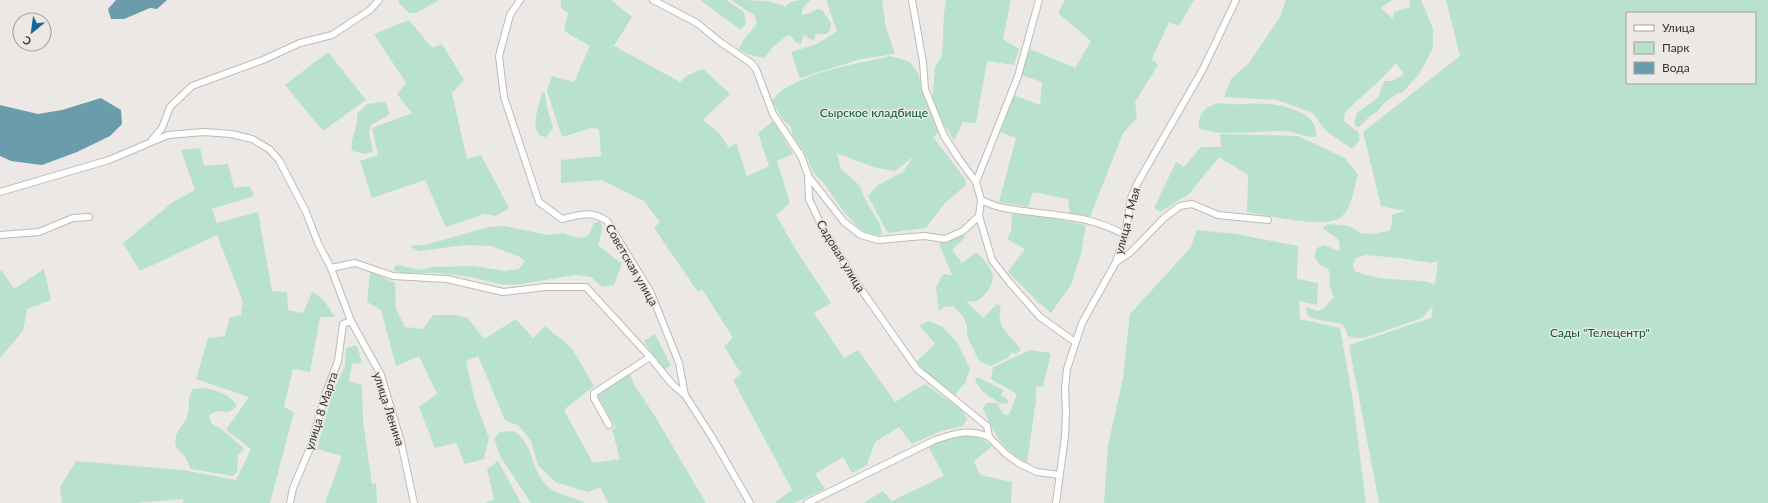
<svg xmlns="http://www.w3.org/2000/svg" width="1768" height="503" font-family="Lato,sans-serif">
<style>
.green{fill:#b9e2ce;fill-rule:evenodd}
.water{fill:#6b9cac}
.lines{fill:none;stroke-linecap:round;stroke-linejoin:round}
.minor-casing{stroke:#bebab8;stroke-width:8}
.minor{stroke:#fff;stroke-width:6}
.labels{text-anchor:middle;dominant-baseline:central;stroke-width:3;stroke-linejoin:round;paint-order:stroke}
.park-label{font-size:12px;fill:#00593e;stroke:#ece8e5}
.street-label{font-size:12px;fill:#363534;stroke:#ece8e5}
</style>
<rect width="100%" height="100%" fill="#ece8e5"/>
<g class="green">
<path d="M399 0H439L416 13H409L399 3Z"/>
<path d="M561 0H611L632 17 614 46 680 82 686 76 703 69 730 94 703 120 720 134 729 148 736 143 747 176 769 166 758 133 773 121 793 154 777 161 790 203 776 215 796 250 831 303 814 313 844 358 858 350 895 402 925 384 962 410 967 419 963 426 941 431 912 444 899 427 875 442 867 465 852 473 843 457 815 474 825 489 794 503H776L775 502 792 490 733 380 741 374 724 346 733 338 702 289 698 292 654 228 660 222 644 201 602 180 561 183V160L601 156 599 129 591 128 562 137 547 91 552 76 574 82 590 46 564 31 568 13 561 8Z"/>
<path d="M700 0H726L744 12 746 23 741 30Z"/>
<path d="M731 0C748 0 774 0 786 7 789 0 800 0 810 0L803 8 801 15 810 13 817 9 822 10 831 23 830 29 827 34H816L814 40 809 39 805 35 803 37 801 44 795 42 792 37 788 35 774 46 764 58 747 54 739 49 743 41 757 23 754 15Z"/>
<path d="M826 0H882L886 28 895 54 861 59 800 78 791 52 817 44 837 31Z"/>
<path d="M946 0H1011L1003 39 1019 49 1014 65 987 61 976 123 963 122 954 141 932 104 935 67 942 56 944 14Z"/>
<path d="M1065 0H1194L1179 26 1169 22 1152 59 1158 65 1135 102 1137 118 1123 133 1090 217 1070 213 1068 199 1033 192 1028 207 999 202 1016 138 1000 132 1013 95 1040 105 1042 82 1021 75 1030 49 1075 68 1091 41 1058 13Z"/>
<path d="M1286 0H1392L1381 8 1393 19 1394 12 1410 7V0H1421L1433 29V48L1419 74 1403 92 1398 93 1384 103 1378 111 1370 116 1359 127 1355 126C1353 108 1368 108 1377 98 1381 92 1381 86 1385 81H1392L1404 74 1396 63 1382 78 1345 112 1344 121 1359 133V141L1352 149 1326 131 1313 113 1277 100 1224 97 1231 79 1249 63 1280 17Z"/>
<path d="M1446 0H1768V503H1379L1349 345 1431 318 1433 306 1422 318 1364 338C1358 338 1353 339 1347 335L1346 329 1342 324 1319 320 1308 316 1306 307 1318 311 1323 309 1334 297 1330 288V274L1328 269 1320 265 1314 256 1317 248 1324 245 1339 251C1342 236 1332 237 1323 228L1328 224 1349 226 1360 233 1370 234 1389 231 1392 225V215L1405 211 1381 206 1363 132 1460 56ZM1627 13H1755V83H1627ZM1366 255 1400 258 1432 263 1438 261 1435 284C1431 283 1425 281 1420 281 1399 279 1375 280 1355 271L1353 264 1356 258Z"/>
<path d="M409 20 432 48 442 44 464 80 452 93 467 159 481 155 509 208 496 216 484 214 446 227 425 180 372 198 360 161 378 155 372 128 412 113 397 94 406 83 374 34Z"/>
<path d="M328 52 366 100 323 131 285 85Z"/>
<path d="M891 56 910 62 919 75 921 88 938 133 933 137 965 179 966 185 945 203 926 228 888 233 868 196 878 185 903 172 913 157 895 171 876 168 837 153 841 169 859 185 867 203 879 222 882 234C861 245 833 195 823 182 820 179 817 177 814 173 810 168 809 160 805 154 801 145 791 138 791 127L783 120 772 101C775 98 778 93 782 90 814 70 855 64 891 56Z"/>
<path d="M545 92C545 103 550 117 553 128L546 137 540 136C529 123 541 107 541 93Z"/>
<path d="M382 102 386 103 389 114 387 116 371 125 369 132 373 151 366 154 352 151C350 136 358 130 357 114L367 104Z"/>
<path d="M1219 103C1235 106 1251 102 1267 104 1285 105 1319 113 1316 137 1304 138 1294 131 1283 131 1261 131 1219 137 1199 128 1197 114 1206 106 1219 103Z"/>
<path d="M1220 134 1298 136 1345 158 1358 175C1354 188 1352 208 1341 217 1327 230 1266 215 1247 212L1248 175 1219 157 1189 194 1160 212 1154 208 1176 162 1184 167 1201 147H1221Z"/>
<path d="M200 148 204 166 228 164 234 188 250 186 254 196 212 209 217 223 258 212 272 291 287 292 288 310 303 313 312 292 323 299 335 317H320L310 372 293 369 284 407 294 412 270 503H183V499L134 503H62L60 487 76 461 183 470 236 480 251 449 226 430 249 397 196 379 208 338 225 336 230 317 241 315 243 302 217 235 140 271 123 243 173 202 195 190 181 150Z"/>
<path d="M1012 214 1042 216 1086 225 1081 254 1071 285 1051 313 1038 302 1008 272 1025 249 1007 239 1011 231Z"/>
<path d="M599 221 602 225V231L598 245 622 264 614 285 602 287 591 277 575 275 515 285 499 284 471 277 438 273H403L394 271V267L398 265 420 270 432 267 474 266 504 271 519 269 525 261 520 257 491 246 465 245 419 251 409 246 424 245 489 227 504 226 548 235 564 233 570 236 582 238 588 236 594 223Z"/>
<path d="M1197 230 1236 234 1298 246 1297 279 1318 283 1317 305 1299 301 1300 319 1340 328 1353 401 1366 503H1104L1108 445 1123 378 1130 314 1191 247Z"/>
<path d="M963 235 965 237 952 250 962 263 976 252C983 258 991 267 993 276 994 284 984 298 976 301 973 302 969 301 966 301L983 318 997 304 1001 306C995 329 1010 333 1021 350L1016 354 1011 353 1008 358 990 366 979 361 967 336V325L962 315 953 306 944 307 939 311 936 288 941 277 944 274 952 275 939 244Z"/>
<path d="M44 269 51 300 27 309 23 331 0 358V271H2L14 289Z"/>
<path d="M370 272 395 283 396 309 405 327 423 329 433 315H456L468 318 484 339 516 319 533 338 545 326 571 347 594 386 566 408 565 412 593 463 620 459 612 429 616 428 597 395 600 390 629 373 636 388 653 413 706 503H608L600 487 588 492 555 482 538 465 531 441 519 426 505 420 478 356 466 361 474 397 489 438 484 459 465 464 456 443 435 448 419 407 437 394 419 356 396 366 381 310 367 302Z"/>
<path d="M929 321 943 327 958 344 970 369 965 383 955 395 926 372 917 361 935 344 919 325Z"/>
<path d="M655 334 671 366 663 370 644 341Z"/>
<path d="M357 345 362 363 352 364 349 381 362 385 363 421 372 484 376 483 377 503H325L342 456 317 449 331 397 345 366 346 348Z"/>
<path d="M1030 350 1051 353 1043 387 1036 386V400L1027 463C1001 449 995 434 983 409L987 403H997L1003 414 1009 415 1017 394 991 379 993 367Z"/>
<path d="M977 377 1004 390 1001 395 1007 399 1009 403 1001 404 983 392 975 381Z"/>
<path d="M202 388C214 389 232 395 237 406L229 412 217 411 209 415 211 423 224 431 244 449 238 455 237 472 233 476 191 469 184 455 179 451 175 444 176 435 187 417 189 407V398L193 389Z"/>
<path d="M513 431C533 440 531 472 548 487 559 496 574 496 585 503H531L500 456 494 439 500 432Z"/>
<path d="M961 435H976L992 446 974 461 980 475 1012 482 1011 503H863L883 491 892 501 944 476 928 446Z"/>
<path d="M498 461 521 503H485L494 499 487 469Z"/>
</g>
<g class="water">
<path d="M116 0H167L157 9 150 8 124 19H111L108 9Z"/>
<path d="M101 98 121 110 122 124 110 136 77 152 42 165 11 161 0 156V105L38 114 62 110Z"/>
</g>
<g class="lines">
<g class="minor-casing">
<g id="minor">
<path d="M520 0 510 15 499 56 504 97 539 202 562 219C580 215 591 210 607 221L651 293 679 363 685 395 712 437 750 503"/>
<path d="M653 0 697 23 720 42 751 63 756 69 773 114 801 156 808 175 809 199 823 229 858 285 917 369 987 426 989 437 1006 454 1020 464 1037 472 1060 475"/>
<path d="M912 0 923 62 925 89 944 136 959 159 976 182 981 200 979 216 992 260 1010 283 1040 317 1075 342"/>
<path d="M152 140 162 128 170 107 192 86 263 60 300 43 332 35 370 10 379 0"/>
<path d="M809 177 844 222 861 235 878 240 924 236 945 239 963 231 979 216"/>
<path d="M976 182 1018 76 1039 0"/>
<path d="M0 192 109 160 168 135 204 132 231 134 252 139 269 149 279 160 306 212 318 243 331 268 351 321 381 375 401 442 414 503"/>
<path d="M981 200C988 203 996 207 1004 208 1046 216 1087 213 1125 235"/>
<path d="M0 235 39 232 73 218 89 217"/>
<path d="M1116 262 1131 252 1164 218 1180 206 1192 204 1218 215 1268 220"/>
<path d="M331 268 355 263 393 276 447 279 503 292 545 287H586L650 357 672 384 685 395"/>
<path d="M609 425 594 398V393L650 357"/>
<path d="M290 503 293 488 311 446 325 395 338 361 343 324 351 321"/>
<path d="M807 503 935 440C956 433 968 429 989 437"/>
<path d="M1056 503 1065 436 1066 412 1065 389 1067 369 1082 323 1116 262 1125 235 1131 198 1137 184 1203 69 1236 0"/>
</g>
</g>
<use href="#minor" class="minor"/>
</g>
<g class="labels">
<g class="park-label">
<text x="874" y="112">Сырское кладбище</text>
<text x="1600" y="332">Сады "Телецентр"</text>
</g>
<g class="street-label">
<text transform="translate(1127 221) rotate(-75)">улица 1 Мая</text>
<text transform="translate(841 256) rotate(59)">Садовая улица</text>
<text transform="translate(632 265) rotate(60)">Советская улица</text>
<text transform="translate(389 409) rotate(72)">улица Ленина</text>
<text transform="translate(321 411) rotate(-72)">улица 8 Марта</text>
</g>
</g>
<rect x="1626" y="12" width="130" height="72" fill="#ece8e5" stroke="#a3a09e"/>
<rect x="1634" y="25" width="20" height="6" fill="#ffffff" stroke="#a3a09e"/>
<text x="1662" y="32" font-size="12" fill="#363534">Улица</text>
<rect x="1634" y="42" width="20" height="12" fill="#b9e2ce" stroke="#a3a09e"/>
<text x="1662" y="52" font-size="12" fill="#363534">Парк</text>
<rect x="1634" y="62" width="20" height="12" fill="#6b9cac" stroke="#a3a09e"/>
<text x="1662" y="72" font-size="12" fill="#363534">Вода</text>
<g transform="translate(32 32) rotate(209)"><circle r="19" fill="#ece8e5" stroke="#a3a09e"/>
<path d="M0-3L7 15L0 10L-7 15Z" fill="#116a9a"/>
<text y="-6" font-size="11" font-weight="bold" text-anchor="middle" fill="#363534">С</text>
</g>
</svg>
